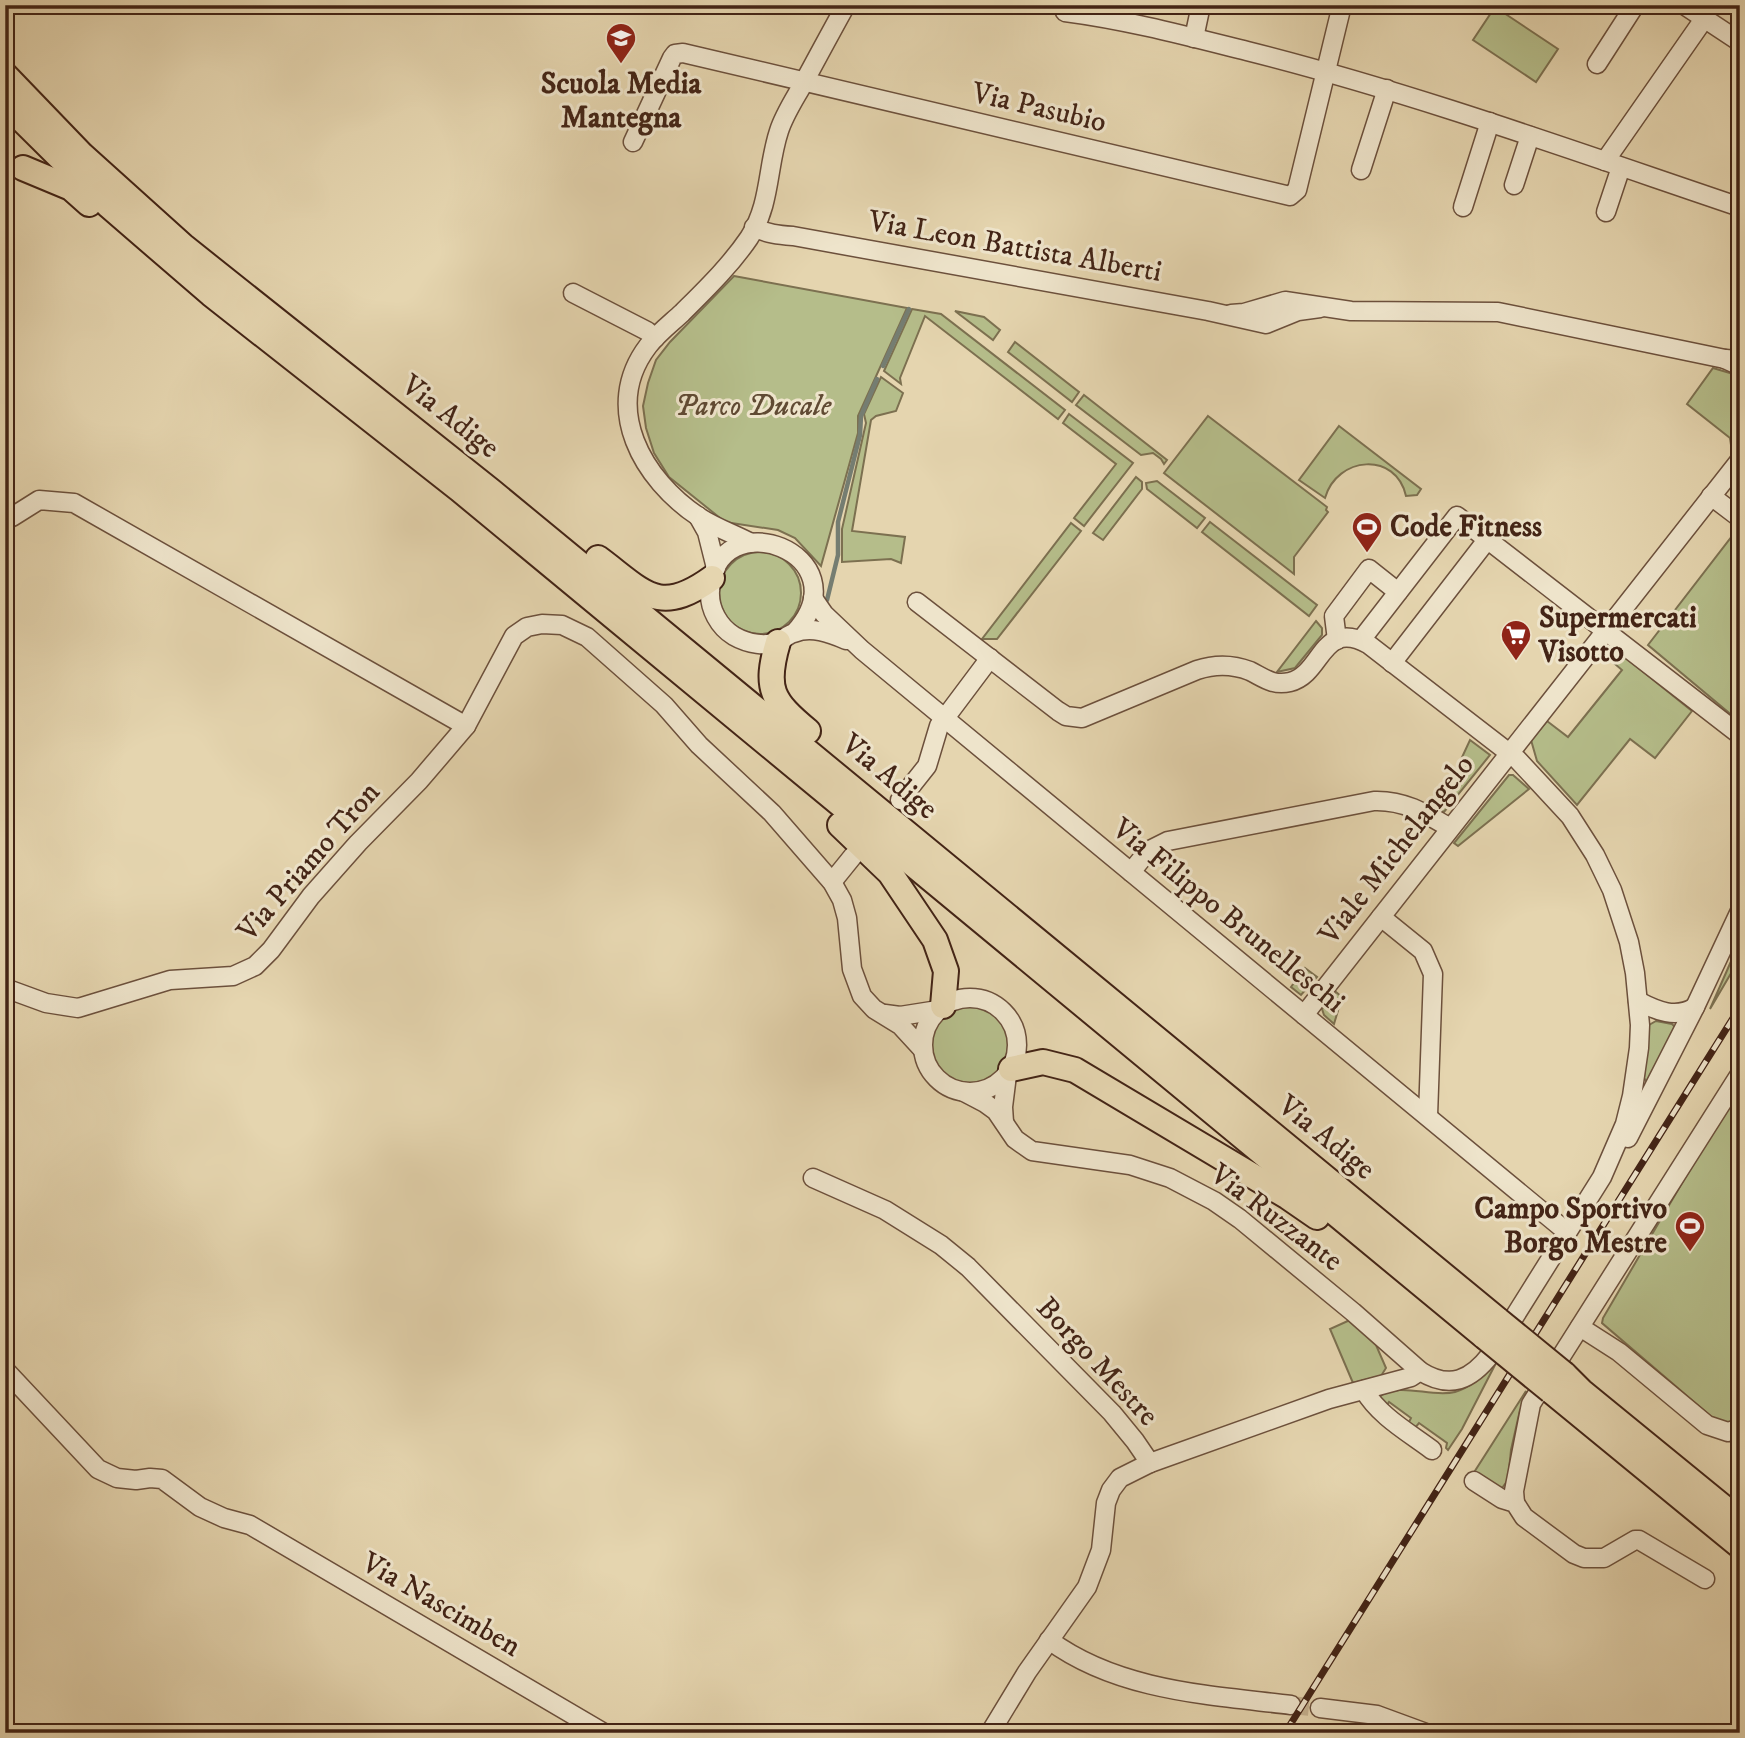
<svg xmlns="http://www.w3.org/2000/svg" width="1745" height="1738" font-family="'IM FELL DW Pica',serif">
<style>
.green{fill:#b5bd8a;stroke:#7c7050;stroke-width:2}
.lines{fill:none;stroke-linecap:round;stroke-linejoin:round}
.stream{stroke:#757d71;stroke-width:4.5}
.minor-tunnel{stroke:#c5b290;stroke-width:18;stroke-dasharray:18 9;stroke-linecap:butt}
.minor-casing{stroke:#6c503c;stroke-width:21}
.highway-casing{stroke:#432416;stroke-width:28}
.minor{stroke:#eee4cb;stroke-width:18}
.highway{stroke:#e5d5af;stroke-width:24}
.rail-casing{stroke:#432416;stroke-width:7}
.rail{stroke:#eee4cb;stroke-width:4.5;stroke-dasharray:13;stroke-linecap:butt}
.highway-bridge-casing{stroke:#432416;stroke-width:28;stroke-linecap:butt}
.highway-bridge{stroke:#e5d5af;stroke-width:24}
.labels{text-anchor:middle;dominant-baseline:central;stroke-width:6;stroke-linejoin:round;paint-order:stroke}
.poi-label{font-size:30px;font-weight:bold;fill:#432416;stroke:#eee4cb;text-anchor:start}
.street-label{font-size:30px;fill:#432416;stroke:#eee4cb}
.park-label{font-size:30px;font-style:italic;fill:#604a33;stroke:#eee4cb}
</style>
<rect width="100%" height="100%" fill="#e5d5af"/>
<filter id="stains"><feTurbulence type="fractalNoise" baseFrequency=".00286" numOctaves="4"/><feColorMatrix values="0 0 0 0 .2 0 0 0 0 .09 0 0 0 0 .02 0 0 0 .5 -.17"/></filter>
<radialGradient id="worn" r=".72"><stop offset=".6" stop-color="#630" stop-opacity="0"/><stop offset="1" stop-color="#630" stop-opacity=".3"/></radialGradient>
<g class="green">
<path d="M1495 7 1558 49 1536 82 1473 40Z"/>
<path d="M734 276 907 308 858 416V433L821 566 795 538 778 530 725 522 669 477 654 453 646 428 643 406 648 383 656 360 670 342Z"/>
<path d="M912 309 941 314 1065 410 1058 419 925 316 900 378 901 384 884 371Z"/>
<path d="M955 311 984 317 1000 330 993 340Z"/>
<path d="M1015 342 1079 392 1072 402 1008 352Z"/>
<path d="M1713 368 1740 376V437L1731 445 1730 438 1687 404Z"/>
<path d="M881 377 903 393 896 411 876 416 871 420 852 531 905 537 901 563 891 559 842 562V529L866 423 864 414Z"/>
<path d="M1084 395 1167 460 1164 464 1161 459 1153 453 1141 455 1076 405Z"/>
<path d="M1069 414 1133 463 1084 526 1074 518 1116 464 1063 423Z"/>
<path d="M1208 416 1327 507 1326 510 1328 512 1294 557V574L1164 473Z"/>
<path d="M1339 426 1421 489 1417 495 1406 496C1396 451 1337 456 1325 498L1299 480Z"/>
<path d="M1136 477 1142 482V489L1103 540 1093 533Z"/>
<path d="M1157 481 1205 518 1197 528 1147 489 1146 483Z"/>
<path d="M1210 522 1317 605 1309 616 1202 532Z"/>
<path d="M1071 523 1081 531 997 639H982Z"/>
<path d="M1736 531 1740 534V722L1648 645Z"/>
<circle cx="760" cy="593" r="41"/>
<path d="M1316 621 1322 628V635L1295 668 1277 672Z"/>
<path d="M1621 654 1692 711 1655 758 1630 739 1577 805 1537 761 1531 740 1547 721 1568 737 1622 670 1614 663Z"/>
<path d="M1470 740 1490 755 1444 812 1438 809Z"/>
<path d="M1509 775H1513L1529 789 1458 846 1454 843Z"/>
<path d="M1740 941V958L1710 1009Z"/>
<path d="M1305 968 1317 977 1301 995 1291 987Z"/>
<path d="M1336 992 1342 997 1334 1024 1324 1015 1322 1009Z"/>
<circle cx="970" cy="1044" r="41"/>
<path d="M1656 1021 1672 1024 1676 1028 1647 1082 1644 1078 1649 1025Z"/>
<path d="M1740 1084V1419L1728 1424 1714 1419 1602 1323 1603 1318Z"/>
<path d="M1350 1320 1376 1345 1386 1368 1381 1376 1353 1383 1330 1329Z"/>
<path d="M1496 1363 1462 1429 1448 1450 1446 1448 1447 1443 1419 1423 1414 1429 1408 1424 1411 1418 1389 1402 1385 1408 1379 1397C1399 1381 1430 1398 1455 1392 1471 1388 1484 1374 1496 1363Z"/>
<path d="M1526 1391 1525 1404 1520 1410 1511 1450 1508 1480 1499 1492 1473 1474Z"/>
</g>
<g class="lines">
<g class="stream">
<path d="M883 366 909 309"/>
<path d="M827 600 838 555V522L860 435 861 416 877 379"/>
</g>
<path class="minor-tunnel" d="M1291 1705 1320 1708"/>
<g class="minor-casing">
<g id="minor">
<path d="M1067 5 1065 12C1127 20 1187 36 1247 51 1414 93 1577 152 1740 207"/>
<path d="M1684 5 1740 42"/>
<path d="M1194 38 1201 5"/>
<path d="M1597 64 1635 5"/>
<path d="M633 142 672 58 675 54 683 53 1290 196 1297 190 1342 5"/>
<path d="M1605 161 1704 19"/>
<path d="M1361 170 1387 89"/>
<path d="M1514 185 1530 136"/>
<path d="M1463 207 1490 122"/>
<path d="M1606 212 1621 167"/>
<path d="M754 227C767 234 779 235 793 236L1208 311 1266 324 1298 311 1320 308"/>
<path d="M573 293 647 331 655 338"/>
<path d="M1231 314 1244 313 1285 301 1351 311 1498 312 1725 359"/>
<path d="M1740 360 1725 359 1740 366"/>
<path d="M1711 496 1740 518"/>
<path d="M698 516 707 532 716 568"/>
<path d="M12 517 39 500 74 503 466 726"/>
<path d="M751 543C734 534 716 528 699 517 643 480 601 408 648 346 657 334 670 324 682 313 705 290 730 266 749 238 771 204 767 167 779 131 784 115 794 100 803 84 817 58 831 32 846 5"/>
<path d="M813 598 824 614 862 650 1567 1232"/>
<path d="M917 602 1058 711 1066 716 1082 718 1197 670C1215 664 1232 664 1250 671 1264 678 1273 686 1290 682 1323 674 1321 619 1368 644L1517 759 1570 816 1595 855 1612 890 1629 942 1635 973 1640 1025 1639 1048 1632 1096 1625 1124 1602 1177 1491 1354C1471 1380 1450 1390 1420 1371L1353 1312 1240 1219 1214 1201 1170 1178 1130 1165 1032 1151 1015 1139 996 1111 985 1103 964 1092"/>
<path d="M795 632C865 554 716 498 710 591 709 609 719 627 734 636 748 644 766 647 780 641 785 638 789 634 794 633 811 626 830 633 846 640"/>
<path d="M1337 640 1334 616 1369 569 1398 592"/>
<path d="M1361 640 1457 516 1740 735"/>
<path d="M1392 663 1487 540"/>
<path d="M900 800 927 766 939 726 990 658"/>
<path d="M1131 872 1148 851 1168 841 1374 801C1404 800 1425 813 1450 828"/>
<path d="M832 882 853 856"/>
<path d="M1381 917 1423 951 1433 974 1428 1116"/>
<path d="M5 988 46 1003 78 1008 170 980 233 976 255 966 271 950 311 896 358 843 419 781 466 726 514 636 527 627 542 624 562 625 587 637 664 705 699 745 772 813 832 882 842 900 847 918 852 969 862 996 874 1009 900 1025 923 1050"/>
<circle cx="970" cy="1045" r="47"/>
<path d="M1638 1001C1657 1011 1676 1019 1695 1007"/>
<path d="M885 1014 900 1016 938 1010"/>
<path d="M1304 1015 1740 460"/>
<path d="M1004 1122 1003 1107 1007 1075"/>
<path d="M1628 1138 1695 1007 1740 911"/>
<path d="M813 1178 885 1210 941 1245 968 1267 1112 1413 1135 1441 1150 1463"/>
<path d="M1580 1327 1619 1352 1707 1425 1728 1432 1740 1428"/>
<path d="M5 1370 98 1469 117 1478 136 1480 150 1478 162 1479 200 1507 224 1518 250 1525 604 1733"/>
<path d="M1364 1390C1379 1416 1408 1432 1432 1450"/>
<path d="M1474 1481 1502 1499 1515 1503 1524 1517 1574 1554 1584 1558H1604L1635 1540H1639L1705 1579"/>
<path d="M1515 1503 1514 1491 1531 1404 1740 1074"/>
<path d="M1049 1640C1118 1691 1209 1695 1291 1705"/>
<path d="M1320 1708 1377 1715 1426 1733"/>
<path d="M990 1733 1027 1672 1087 1587 1101 1550 1106 1503 1111 1490 1120 1478 1150 1463 1329 1399 1411 1377 1420 1371"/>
</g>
</g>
<g class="highway-casing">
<g id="highway">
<path d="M5 75 82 155 183 246 491 491 1498 1320"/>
<path d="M5 103 109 206 211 294 459 489 1485 1337"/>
<path d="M23 168 71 188 89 204"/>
<path d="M598 558C644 592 658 617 712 578"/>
<path d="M778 642C764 689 772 701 808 731"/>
<path d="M840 825 890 873 935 940 946 971 943 1006"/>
<path d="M1011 1069 1043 1062 1075 1070 1288 1197 1317 1217"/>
<path d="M1564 1374 1581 1391 1740 1521"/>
<path d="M1551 1391 1740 1546"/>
</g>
</g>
<use href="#minor" class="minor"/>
<use href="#highway" class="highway"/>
<g class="rail-casing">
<path id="rail" d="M1285 1733 1740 1007"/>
</g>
<use href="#rail" class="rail"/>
<g class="highway-bridge-casing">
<g id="highway-bridge">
<path d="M1498 1320 1564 1374"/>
<path d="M1485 1337 1551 1391"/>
</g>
</g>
<use href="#highway-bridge" class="highway-bridge"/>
</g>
<defs>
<g id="school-pin" transform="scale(1.575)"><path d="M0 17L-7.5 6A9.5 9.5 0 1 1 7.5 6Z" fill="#8f2418" stroke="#eee4cb"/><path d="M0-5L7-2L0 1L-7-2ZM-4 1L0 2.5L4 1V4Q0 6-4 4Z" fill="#fff"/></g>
<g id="stadium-pin" transform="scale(1.575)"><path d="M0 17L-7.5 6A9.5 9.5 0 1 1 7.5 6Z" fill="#8f2418" stroke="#eee4cb"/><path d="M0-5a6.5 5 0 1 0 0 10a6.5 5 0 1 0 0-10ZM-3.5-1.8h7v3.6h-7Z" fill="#fff"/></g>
<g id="supermarket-pin" transform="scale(1.575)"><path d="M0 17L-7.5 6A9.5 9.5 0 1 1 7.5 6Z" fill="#8f2418" stroke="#eee4cb"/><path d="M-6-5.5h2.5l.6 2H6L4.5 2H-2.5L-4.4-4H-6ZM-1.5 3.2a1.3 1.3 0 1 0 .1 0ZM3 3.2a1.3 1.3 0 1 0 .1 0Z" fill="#fff"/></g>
</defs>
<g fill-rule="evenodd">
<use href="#school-pin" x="621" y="38"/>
<use href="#stadium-pin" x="1367" y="527"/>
<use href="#supermarket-pin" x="1516" y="635"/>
<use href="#stadium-pin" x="1690" y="1226"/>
</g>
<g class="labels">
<g class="poi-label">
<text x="621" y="84" text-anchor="middle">Scuola Media<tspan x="621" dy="34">Mantegna</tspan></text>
<text x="1390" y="527">Code Fitness</text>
<text x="1539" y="618">Supermercati<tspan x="1539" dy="34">Visotto</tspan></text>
<text x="1667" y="1209" text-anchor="end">Campo Sportivo<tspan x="1667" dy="34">Borgo Mestre</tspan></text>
</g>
<g class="street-label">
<text transform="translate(1039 108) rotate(13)">Via Pasubio</text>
<text transform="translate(1015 247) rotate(10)">Via Leon Battista Alberti</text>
<text transform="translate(450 417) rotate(38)">Via Adige</text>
<text transform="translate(889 777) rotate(40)">Via Adige</text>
<text transform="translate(1397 850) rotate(-52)">Viale Michelangelo</text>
<text transform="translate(309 862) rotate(-49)">Via Priamo Tron</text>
<text transform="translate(1228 916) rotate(39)">Via Filippo Brunelleschi</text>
<text transform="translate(1326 1138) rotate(39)">Via Adige</text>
<text transform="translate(1276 1218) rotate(37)">Via Ruzzante</text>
<text transform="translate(1097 1362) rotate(47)">Borgo Mestre</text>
<text transform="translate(441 1605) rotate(30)">Via Nascimben</text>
</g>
<g class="park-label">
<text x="753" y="406">Parco Ducale</text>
</g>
</g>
<rect width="1745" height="1738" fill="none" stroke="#e5d5af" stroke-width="28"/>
<rect x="7" y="7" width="1731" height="1724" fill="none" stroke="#432416" stroke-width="3.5"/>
<rect x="14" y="14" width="1717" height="1710" fill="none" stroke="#432416" stroke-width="2"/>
<rect width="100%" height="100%" filter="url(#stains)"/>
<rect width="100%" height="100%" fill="url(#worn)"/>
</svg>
